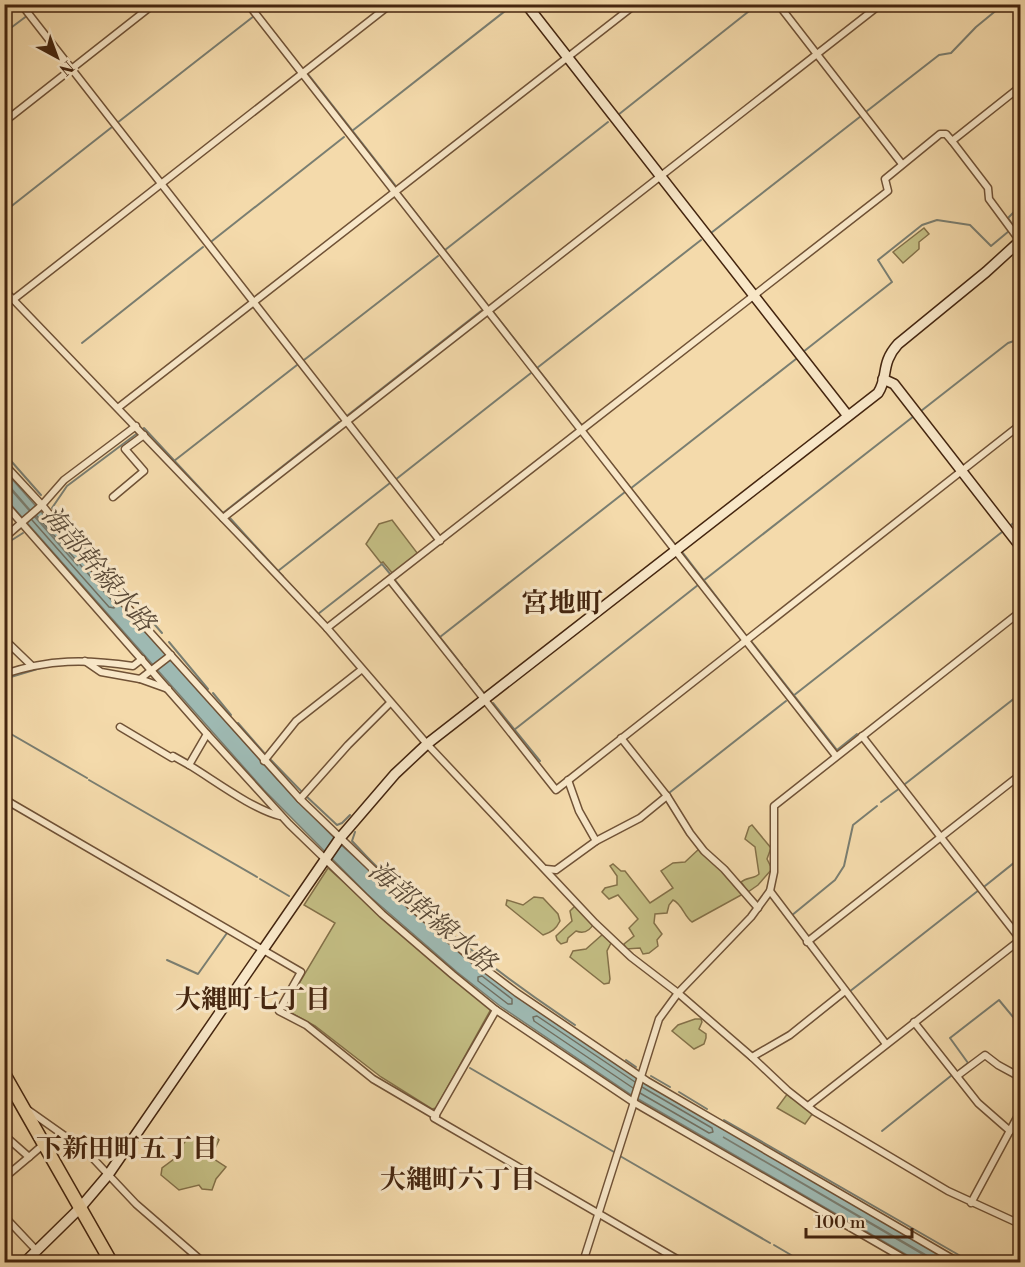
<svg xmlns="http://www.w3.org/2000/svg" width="1025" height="1267" font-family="'Libre Bodoni','Noto Serif JP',serif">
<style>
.green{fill:#c3bd83;stroke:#847149;stroke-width:1.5}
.water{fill:#9eb9b2;stroke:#7a7e71;stroke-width:1.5}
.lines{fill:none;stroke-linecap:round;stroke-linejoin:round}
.shore{stroke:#716f60;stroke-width:1.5}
.stream{stroke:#7a7e71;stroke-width:2}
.street-casing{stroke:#705236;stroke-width:9}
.secondary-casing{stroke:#44250f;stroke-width:12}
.highway-casing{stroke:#44250f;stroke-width:15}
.street{stroke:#f8e7c8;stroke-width:6}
.secondary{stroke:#f8e7c8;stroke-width:9}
.highway{stroke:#f4daab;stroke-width:12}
.labels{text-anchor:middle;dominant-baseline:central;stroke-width:6;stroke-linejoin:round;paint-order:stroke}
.water-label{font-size:26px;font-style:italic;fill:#5a4a38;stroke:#f8e7c8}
.neighbourhood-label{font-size:26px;font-weight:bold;fill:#44250f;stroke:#f8e7c8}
.quarter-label{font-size:27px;font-weight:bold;fill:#44250f;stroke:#f8e7c8}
</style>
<rect width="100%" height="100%" fill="#f4daab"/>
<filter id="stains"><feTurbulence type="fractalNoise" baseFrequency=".00333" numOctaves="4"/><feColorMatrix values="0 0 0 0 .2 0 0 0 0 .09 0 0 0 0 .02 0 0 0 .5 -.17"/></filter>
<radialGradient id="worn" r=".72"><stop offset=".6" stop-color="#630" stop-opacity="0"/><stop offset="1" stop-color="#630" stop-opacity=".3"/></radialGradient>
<g class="green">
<path d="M924 228 929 234 919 242V249L903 263 893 252Z"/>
<path d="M392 520 418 554 393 574 383 562 381 563 366 544 379 524Z"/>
<path d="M752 825 771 848 767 859 772 869 758 885 748 892 741 882C747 877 754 879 759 874L755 847 745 839 749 827Z"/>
<path d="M700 848 722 870 743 894 692 922C684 916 682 904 673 900L669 905 667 913 655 914 654 923 662 934 657 940 658 946 649 953 643 954 640 948 626 949 624 944 634 936 629 928 638 919 618 895 609 899 602 892 605 888 617 885V876L610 866 613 864 621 871H625L650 903 673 888 661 871 673 863 685 862Z"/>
<path d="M328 868 426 956 491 1009 436 1108 432 1109 381 1077 315 1026 286 1010 285 1007 335 923 304 905Z"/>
<path d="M534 897 543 898 558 914 560 921C556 929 552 932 543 935L506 905 507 900 523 905Z"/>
<path d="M577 904 594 923C590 931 584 934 576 931L568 938 567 942 561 944 557 940 556 936 572 921 570 911Z"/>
<path d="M603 934 611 943 607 951 610 979 609 983 604 984 570 957 573 951 586 949Z"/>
<path d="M695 1019H701L702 1022 699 1029 706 1034V1038L704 1044 694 1049 672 1031 678 1025Z"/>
<path d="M788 1093 791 1098 794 1099 813 1113 805 1124 777 1108Z"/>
<path d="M208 1135 215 1136 219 1140 213 1153 214 1159 226 1167 216 1179 212 1190 202 1189 199 1185 179 1190 161 1175 162 1168 178 1156 180 1148 188 1138 199 1139Z"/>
</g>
<path class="water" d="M4 470 276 778 340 844 472 961 639 1078 954 1262H938L723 1137 936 1262H919L633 1096 500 1006 457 972 367 894 264 790 5 498V483L78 566 5 481Z"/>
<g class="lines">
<g class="shore">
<path d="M32 520 109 607 114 608V603L37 516"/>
<path d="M482 976 512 999V1004H508L478 981V977Z"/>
<path d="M633 1088 534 1021 533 1017 537 1016 635 1082"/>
<path d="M640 1093 709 1133 713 1132 712 1128 642 1087"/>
</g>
<g class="stream">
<path d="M31 13 41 4"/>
<path d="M257 13 269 4"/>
<path d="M4 33 28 15"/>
<path d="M308 74 395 185"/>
<path d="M867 111 939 55 951 53 976 27 1004 4"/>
<path d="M618 115 758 4"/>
<path d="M117 123 254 16"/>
<path d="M352 131 514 4"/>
<path d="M401 194 487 304"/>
<path d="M4 212 112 127"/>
<path d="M1014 227 1008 218 1020 206"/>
<path d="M711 233 861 116"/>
<path d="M212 241 344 137"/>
<path d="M445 250 608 122"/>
<path d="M494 313 581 424"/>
<path d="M82 343 203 247"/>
<path d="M803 352 892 282 878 260 922 225 937 220 970 225 991 246 1009 231"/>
<path d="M304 360 438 256"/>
<path d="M537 368 701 240"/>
<path d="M921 411 1008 343 1020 339"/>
<path d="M348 415 481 311"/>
<path d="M142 430 144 428 223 513 339 422"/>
<path d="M588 434 675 544"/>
<path d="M4 453 41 495"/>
<path d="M174 461 297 365"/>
<path d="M395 480 531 373"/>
<path d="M630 489 796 359"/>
<path d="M229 517 278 571 390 483"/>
<path d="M1011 525 1020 518"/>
<path d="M72 533 52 508 67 486 139 432"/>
<path d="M77 539 96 560"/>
<path d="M4 545 23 533"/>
<path d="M683 553 745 634"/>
<path d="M102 568 135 603"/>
<path d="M278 571 283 576"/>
<path d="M395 580 462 665"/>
<path d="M287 581 318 614 382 564 391 575"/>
<path d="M703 581 914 416"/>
<path d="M142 610 162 633"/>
<path d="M440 637 625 492"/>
<path d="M751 641 837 750 857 734"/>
<path d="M169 642 208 689"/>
<path d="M465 669 477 684"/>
<path d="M4 679 44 667"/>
<path d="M479 687 484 693"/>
<path d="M213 693 231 715"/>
<path d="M793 696 1002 532"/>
<path d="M493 703 540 761"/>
<path d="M238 723 266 755"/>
<path d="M4 730 87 778"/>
<path d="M514 730 698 585"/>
<path d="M270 759 303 793"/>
<path d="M89 780 257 877"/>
<path d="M905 784 1020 694"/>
<path d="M669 793 786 701"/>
<path d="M306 796 337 825 342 823 350 815"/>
<path d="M881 802 900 788"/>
<path d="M355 832 352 841C414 909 499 974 575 1025"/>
<path d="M260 879 289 896"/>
<path d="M985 886 1020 858"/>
<path d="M791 916 835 880 844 866 853 825 877 806"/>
<path d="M167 960 198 974 227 933"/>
<path d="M849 992 979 890"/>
<path d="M810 1023 844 996"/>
<path d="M771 1050 783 1042"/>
<path d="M626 1060 636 1067"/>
<path d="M470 1068 614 1152"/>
<path d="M958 1071 968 1063 950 1038 999 1000 1018 1023 1020 1021"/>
<path d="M651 1076 670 1087"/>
<path d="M679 1092 707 1109"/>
<path d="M724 1120 971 1262"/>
<path d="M882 1131 952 1075"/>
<path d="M620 1156 770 1243"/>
<path d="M774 1245 803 1262"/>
</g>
<g class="street-casing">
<g id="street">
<path d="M21 4 440 541"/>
<path d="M248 4 836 756"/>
<path d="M778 4 902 164"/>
<path d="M4 122 154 4"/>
<path d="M952 141 988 188 989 199 1020 241"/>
<path d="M4 290 244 540 327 628 427 744 595 923 631 957 678 993 752 1057 787 1090 815 1112 948 1191 1020 1224"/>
<path d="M14 299 391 4"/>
<path d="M119 407 636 4"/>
<path d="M4 464 42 505 104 581 300 799 413 908 476 962 517 993 647 1081 958 1262"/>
<path d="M113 497 144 471 125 449 144 435"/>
<path d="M4 503 207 734 289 824 382 914 453 975 496 1010 633 1102 910 1262"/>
<path d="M223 518 881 4"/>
<path d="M4 538 42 505 64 480 136 426"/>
<path d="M390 580 556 790 1020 425"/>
<path d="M327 628 888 191 885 179 940 134H946L952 141 1020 87"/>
<path d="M4 639 32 666"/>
<path d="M85 661 101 672 140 679 171 655"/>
<path d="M4 674C50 659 85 659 133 666L142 659"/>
<path d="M140 679 168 689"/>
<path d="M120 727 172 758 173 756 189 765"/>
<path d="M207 734 189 765C214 780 252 809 280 816"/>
<path d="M862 736 1020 939"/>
<path d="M621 738 667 796 690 833 704 851 724 869 758 908"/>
<path d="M264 761 296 721 361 670"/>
<path d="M568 780 579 811 596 841"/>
<path d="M4 799 301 972 279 1011 306 1025 373 1079 436 1116"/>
<path d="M300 799 348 745 390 703"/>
<path d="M546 869 556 870 596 841 640 818 667 796"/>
<path d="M770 891 886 1044"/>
<path d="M807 942 1020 775"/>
<path d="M496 1010 434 1118 682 1262"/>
<path d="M914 1022 978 1103 1010 1131"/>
<path d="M752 1057 790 1035 845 991"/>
<path d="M957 1076 985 1055 998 1065 1020 1077"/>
<path d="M633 1102 659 1019 678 993 751 917 770 891 774 872V806L1020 612"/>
<path d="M808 1106 1020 940"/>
<path d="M28 1110 86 1151 136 1204 203 1262"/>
<path d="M4 1135 29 1157 4 1178"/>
<path d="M29 1157 44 1144"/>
<path d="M971 1203 1020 1112"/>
<path d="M4 1216 37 1251"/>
<path d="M137 1262 138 1260 140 1262"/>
<path d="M583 1262 634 1102"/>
</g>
</g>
<g class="secondary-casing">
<g id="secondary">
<path d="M526 4 848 416"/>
<path d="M883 379 894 384 1020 546"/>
<path d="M25 1262 80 1208 108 1175 340 838 395 774 427 744 878 393C889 376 880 364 898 344L986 272 1020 241"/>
</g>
</g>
<g class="highway-casing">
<path id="highway" d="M4 1074 111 1262"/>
</g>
<use href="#street" class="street"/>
<use href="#secondary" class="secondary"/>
<use href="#highway" class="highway"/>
</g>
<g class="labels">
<g class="water-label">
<text transform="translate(98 569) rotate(49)">海部幹線水路</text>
<text transform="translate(432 917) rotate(40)">海部幹線水路</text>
</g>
<g class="neighbourhood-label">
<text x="253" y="1000">大縄町七丁目</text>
<text x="127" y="1149">下新田町五丁目</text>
<text x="458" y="1180">大縄町六丁目</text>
</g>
<g class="quarter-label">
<text x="562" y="604">宮地町</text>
</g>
</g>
<rect width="1025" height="1267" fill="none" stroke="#f4daab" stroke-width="24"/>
<rect x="6" y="6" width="1013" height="1255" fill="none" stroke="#44250f" stroke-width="3"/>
<rect x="12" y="12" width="1001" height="1243" fill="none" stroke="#44250f" stroke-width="1.5"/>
<g transform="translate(57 57) rotate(139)" stroke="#f8e7c8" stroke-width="4.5" paint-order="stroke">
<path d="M0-4.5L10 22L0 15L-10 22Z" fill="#44250f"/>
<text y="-9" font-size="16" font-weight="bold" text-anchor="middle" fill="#44250f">N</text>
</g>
<path d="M806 1228v9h106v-9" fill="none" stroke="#44250f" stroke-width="3"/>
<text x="815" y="1228" font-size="18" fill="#44250f" stroke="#f8e7c8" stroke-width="4.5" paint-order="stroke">100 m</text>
<rect width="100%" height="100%" filter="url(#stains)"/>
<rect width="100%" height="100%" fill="url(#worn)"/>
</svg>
